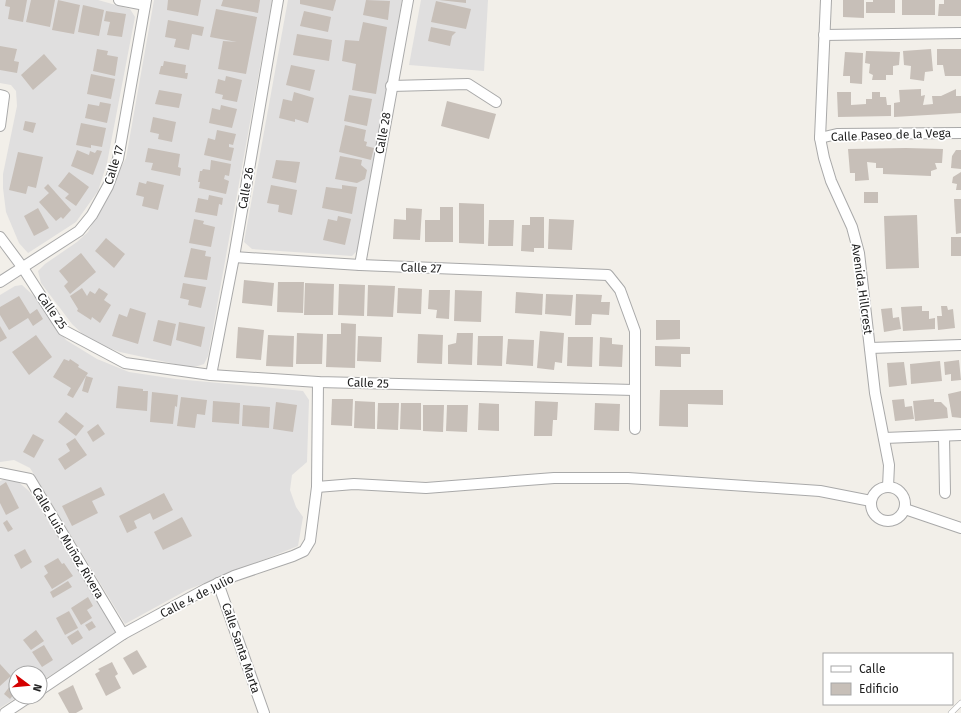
<svg xmlns="http://www.w3.org/2000/svg" width="961" height="713" font-family="'Fira Sans',sans-serif">
<style>
.residential{fill:#e0dfdf}
.building{fill:#c7bfb8}
.lines{fill:none;stroke-linecap:round;stroke-linejoin:round}
.lane-casing{stroke:#a9a9a9;stroke-width:6}
.street-casing{stroke:#a9a9a9;stroke-width:12}
.lane{stroke:#fff;stroke-width:5}
.street{stroke:#fff;stroke-width:10}
.labels{text-anchor:middle;dominant-baseline:central;stroke-width:3.5;stroke-linejoin:round;paint-order:stroke}
.street-label{font-size:12px;fill:#222;stroke:#fff}
</style>
<rect width="100%" height="100%" fill="#f2efe9"/>
<g class="residential">
<path d="M0 0H98L130 9 135 17 107 163 98 191 76 222 28 253 19 243 6 212 3 188V174L17 106 16 91 11 85 0 83Z"/>
<path d="M154 0H272L208 356 204 364 198 366 189 367 120 352 90 341 72 324 41 283 38 271 45 264 77 242 88 232 126 158Z"/>
<path d="M288 0H402L358 250 352 256 252 249 244 242Z"/>
<path d="M421 0H488L484 71 409 65Z"/>
<path d="M22 285 35 297 66 340 97 359 129 372 176 379 303 391 309 400 307 462 292 475 290 490 296 507 303 517 298 546 187 590 125 624 30 468 14 460 0 462V295L15 286Z"/>
<path d="M5 479 17 481 29 491 116 629 114 635 40 682V673H16V697H17L0 708V481Z"/>
</g>
<g class="building">
<path d="M6 0H27L23 22 8 19 10 7 5 6Z"/>
<path d="M31 0H55L50 27 26 22Z"/>
<path d="M58 0 80 5 74 34 52 30Z"/>
<path d="M168 0H201L198 16 167 10Z"/>
<path d="M223 0H260L258 13 221 6Z"/>
<path d="M300 0H336L333 11 300 4Z"/>
<path d="M366 0 390 1 388 20 363 15Z"/>
<path d="M439 0H466V3Z"/>
<path d="M843 0H864V18L843 17Z"/>
<path d="M873 0H895V13H866V2H873Z"/>
<rect x="902" y="0" width="33" height="15"/>
<path d="M944 0H961V16H938L939 4H944Z"/>
<path d="M436 1 471 9 466 29 431 22Z"/>
<path d="M83 5 104 10 99 36 78 32Z"/>
<path d="M216 9 257 17 246 74 218 69 223 41 237 42 210 37Z"/>
<path d="M106 11 126 14 122 37 107 35 110 22 104 21Z"/>
<path d="M304 11 331 17 328 32 300 26Z"/>
<path d="M168 20 204 27 202 36 192 34 189 50 174 47 176 39 165 37Z"/>
<path d="M363 22 387 27 376 94 352 90 356 64 342 61 345 40 359 41Z"/>
<path d="M431 27 456 32 452 36 450 46 428 41Z"/>
<path d="M297 34 332 40 329 61 293 55Z"/>
<path d="M0 46 17 49 14 61 19 62 17 73 0 70Z"/>
<path d="M97 49 108 51 107 55 118 57 115 76 93 71Z"/>
<path d="M931 49 933 71 925 72 924 81 910 79 911 66 904 65 903 51Z"/>
<path d="M937 49H961V76H945L943 65H937Z"/>
<path d="M866 51 900 52 899 65 893 66V75H886V80H872L873 75 869 73 870 64 865 63Z"/>
<path d="M845 52 863 53 862 84 850 83V76H843Z"/>
<path d="M44 54 57 69 33 90 21 75Z"/>
<path d="M164 61 186 65 185 73H188L187 79 159 74 161 66H163Z"/>
<path d="M291 65 315 70 310 91 286 85Z"/>
<path d="M91 74 115 79 111 99 87 94Z"/>
<path d="M226 76 242 80 237 102 222 99 223 95 215 93 218 79 225 81Z"/>
<path d="M921 89V96L925 95 923 105 933 104 932 96H941L956 89V96H961V113L894 117V103L900 102 899 90Z"/>
<path d="M159 90 182 94 179 108 155 104Z"/>
<path d="M294 92 314 98 308 123 295 119V122L279 118 283 99 292 101Z"/>
<path d="M837 92H851V105L866 104V99H872V92H880V97H886L887 105H891V116L838 117Z"/>
<path d="M349 95 372 99 367 126 344 121Z"/>
<path d="M447 101 496 114 489 139 441 126Z"/>
<path d="M100 102 111 104 107 123 85 118 88 104 99 106Z"/>
<path d="M221 105 237 109 232 128 209 123 212 108 220 110Z"/>
<path d="M153 117 176 122 172 142 158 139 159 134 150 132Z"/>
<path d="M25 121 36 123 33 133 23 130Z"/>
<path d="M81 123 106 128 102 147 91 145V148L76 145Z"/>
<path d="M345 125 366 130 364 141 367 142 366 146 374 148 371 160 339 152Z"/>
<path d="M217 130 236 134 233 145 229 144V147L234 148 231 161 204 155 208 138 215 140Z"/>
<path d="M148 148 180 154 178 167 181 168 180 176 151 170 153 163 145 162Z"/>
<path d="M906 148 943 149 942 163H935L937 169 931 171V176L883 174V168H876V163L867 162 869 180 855 181V173H850L848 149Z"/>
<path d="M77 150 89 155 90 151 95 153 97 150 102 151 93 175 71 166Z"/>
<path d="M956 150H961V169L951 168 952 156Z"/>
<path d="M18 152 43 157 36 188 28 186 26 194 9 190Z"/>
<path d="M340 156 362 160 361 165 367 170 365 179 357 183 335 179Z"/>
<path d="M211 160 231 164 229 176 225 175 224 179 229 181 226 194 199 188 200 182H198L200 171H202L203 169 210 170Z"/>
<path d="M276 160 300 162 296 183 272 178Z"/>
<path d="M69 172 89 187 76 206 65 198 69 194 58 186Z"/>
<path d="M961 172V190H956L957 184 952 183 953 177Z"/>
<path d="M147 181 164 185 158 210 142 206 144 197 136 195 139 182 146 184Z"/>
<path d="M48 184 71 210 63 219 61 217 56 221 39 202 49 193 44 188Z"/>
<path d="M271 185 297 190 292 215 278 212 279 205 267 203Z"/>
<path d="M342 185 357 187 352 214 322 208 326 187 342 189Z"/>
<rect x="864" y="192" width="14" height="11"/>
<path d="M209 195 223 198 222 205 219 204 217 216 195 212 198 198 208 200Z"/>
<path d="M954 199H961V233L956 234Z"/>
<path d="M459 203 484 204V244L459 243Z"/>
<path d="M440 207H453V242H425V220H440Z"/>
<path d="M38 208 49 228 34 236 24 216Z"/>
<path d="M406 208 422 209 420 240 393 239 394 219 406 220Z"/>
<path d="M917 215 919 268 886 269 884 216Z"/>
<path d="M338 216 351 219 345 245 323 240 328 219 337 221Z"/>
<path d="M530 217H544V248H534V252L521 251 522 225H530Z"/>
<path d="M194 219 204 221 203 224 215 227 211 247 189 243Z"/>
<path d="M549 219 574 220 572 250 548 249Z"/>
<path d="M489 220H514L513 246H488Z"/>
<rect x="951" y="237" width="10" height="19"/>
<path d="M106 238 125 254 114 268 95 251Z"/>
<path d="M191 248 206 251 205 256 211 257 207 280 184 277Z"/>
<path d="M81 253 96 272 70 294 64 286 68 282 59 271Z"/>
<path d="M244 280 274 283 272 306 242 303Z"/>
<path d="M278 282H304L303 313 277 312Z"/>
<path d="M183 283 206 287 201 308 188 305 189 300 180 298Z"/>
<path d="M305 283 334 284 333 315H304Z"/>
<path d="M339 284 365 285 364 316 338 315Z"/>
<path d="M368 285 395 286 393 317 367 316Z"/>
<path d="M82 288 87 296 90 291 95 294 99 288 108 294 104 300 111 305 100 323 92 317 91 320 77 311 78 309 70 296Z"/>
<path d="M398 288 422 289 421 314 397 313Z"/>
<path d="M429 290H450L449 319 436 318 437 310 428 309Z"/>
<path d="M455 290 482 291 481 322 454 321Z"/>
<path d="M516 292 543 294 542 315 515 313Z"/>
<path d="M546 294 573 295 571 316 545 314Z"/>
<path d="M576 294 602 295 601 302H610L609 315 592 314 591 325H575Z"/>
<path d="M19 296 30 314 37 309 43 319 33 326 28 318 9 330 0 315V307Z"/>
<path d="M922 306V311H929V319L935 318V329L903 331 901 307Z"/>
<path d="M941 306H947L948 310 953 309 955 328 938 330 937 316H942Z"/>
<path d="M130 308 146 313 138 344 112 336 119 314 127 317Z"/>
<path d="M892 308 893 318 899 317 901 329 884 332 881 309Z"/>
<path d="M158 320 176 324 171 346 153 341Z"/>
<path d="M656 320H680V339L656 340Z"/>
<path d="M179 322 205 327 201 347 176 340Z"/>
<path d="M341 323 356 324 355 368 326 367 327 334H341Z"/>
<path d="M0 326 7 338 0 342Z"/>
<path d="M238 327 264 330 261 360 236 358Z"/>
<path d="M540 331 564 333 562 363 555 362 554 370 537 368Z"/>
<path d="M297 333 323 334 322 364H296Z"/>
<path d="M457 333H473L472 365 448 364V345L456 343Z"/>
<path d="M418 334 443 335 442 364 417 363Z"/>
<path d="M36 335 52 357 29 375 12 352Z"/>
<path d="M268 335 294 336 293 367 266 366Z"/>
<path d="M358 336 382 337 381 362 357 361Z"/>
<path d="M478 336H503L502 366 477 365Z"/>
<path d="M568 337H593L592 367 567 366Z"/>
<path d="M600 337 612 338V344L623 345 622 367 599 366Z"/>
<path d="M508 339 534 340 533 366 506 364Z"/>
<path d="M655 346 690 347V354H681V367L655 366Z"/>
<path d="M64 359 69 361 70 359 79 365 78 367 88 373 86 376 93 378 88 393 82 391 86 376 73 398 67 395 71 388 53 377Z"/>
<path d="M959 360 961 380 951 381V374L945 375 944 362Z"/>
<path d="M940 361 942 381 911 384 910 364Z"/>
<path d="M904 362 907 385 889 387 887 363Z"/>
<path d="M118 386 143 389V391H148L147 411 116 408Z"/>
<path d="M660 390H723V405L688 404V427L659 426Z"/>
<path d="M961 391V418L952 417 948 394Z"/>
<path d="M152 392 178 395 177 407 175 406 173 424 150 422Z"/>
<path d="M181 397 207 400 205 415 197 414 195 428 177 426Z"/>
<path d="M332 399H353L352 426 331 425Z"/>
<path d="M904 399 905 407 912 406 914 419 895 421 892 400Z"/>
<path d="M934 399V402H941L947 408 948 418 915 421 913 401Z"/>
<path d="M213 401 240 403 239 424 212 422Z"/>
<path d="M355 401 375 402V429L354 428Z"/>
<path d="M535 401 558 402 557 420H553L552 436H534Z"/>
<path d="M276 402 297 405 293 432 273 429Z"/>
<path d="M378 403H399L398 430 377 429Z"/>
<path d="M401 403H421V430L400 429Z"/>
<path d="M479 403 499 404V431L478 430Z"/>
<path d="M595 403 620 404 619 431 594 430Z"/>
<path d="M243 405 270 407 269 428 242 426Z"/>
<path d="M423 405H444L443 432 423 431Z"/>
<path d="M447 405H468L467 432 446 431Z"/>
<path d="M66 412 84 426 76 436 58 422Z"/>
<path d="M98 424 105 434 93 442 87 432Z"/>
<path d="M33 434 44 440 34 458 23 452Z"/>
<path d="M75 438 87 455 65 470 58 459 70 451 66 444Z"/>
<path d="M6 482 19 508 6 515 0 503V486Z"/>
<path d="M101 487 105 495 92 501 98 513 72 526 62 506Z"/>
<path d="M164 493 173 510 153 520 150 513 134 521 137 528 127 533 119 516Z"/>
<path d="M182 517 192 536 163 550 154 532Z"/>
<path d="M7 520 13 529 8 532 3 523Z"/>
<path d="M25 549 32 562 21 569 14 555Z"/>
<path d="M58 558 62 564 64 563 73 576 52 589 44 576 48 573 44 566Z"/>
<path d="M68 581 72 587 53 598 50 592Z"/>
<path d="M88 597 93 606 87 610 92 618 81 625 71 608Z"/>
<path d="M69 611 78 628 65 635 56 618Z"/>
<path d="M92 621 96 627 89 631 85 625Z"/>
<path d="M36 630 44 641 31 650 23 640Z"/>
<path d="M78 630 83 638 72 645 67 637Z"/>
<path d="M44 645 53 660 42 667 32 652Z"/>
<path d="M137 650 147 667 133 675 123 658Z"/>
<path d="M112 662 118 674 115 676 121 688 106 696 95 674 100 671 98 669Z"/>
<path d="M0 664 11 676 0 686Z"/>
<path d="M16 678V692L10 699 4 694Z"/>
<path d="M73 685 83 709 76 713H69L58 693Z"/>
</g>
<g class="lines">
<g class="lane-casing">
<path id="lane" d="M951 713 961 703"/>
</g>
<g class="street-casing">
<g id="street">
<path d="M119 0 145 5"/>
<path d="M826 0 820 138 824 158 831 181 852 227 859 253 875 393 889 465 888 487"/>
<path d="M824 35 961 33"/>
<path d="M391 86 468 84 496 102"/>
<path d="M0 95 4 96 0 126"/>
<path d="M820 138 837 134 961 133"/>
<path d="M0 237 23 268 63 330 125 363 211 375 318 382 634 390"/>
<path d="M234 257 360 265 608 275 620 290 635 331V429"/>
<path d="M360 265 408 0"/>
<path d="M0 282 79 231 92 215 108 186 118 159 146 0"/>
<path d="M870 348 961 345"/>
<path d="M211 375 234 257 278 0"/>
<path d="M944 436 945 493"/>
<path d="M884 438 961 435"/>
<path d="M0 473 30 479 123 634"/>
<circle cx="888" cy="504" r="17"/>
<path d="M317 487 354 484 426 488 554 478H628L820 491 871 501"/>
<path d="M905 509 961 528"/>
<path d="M218 583 264 713"/>
<path d="M40 690 123 634 206 589 234 576 293 556 304 551 310 541 317 487 318 382"/>
<path d="M5 713 29 697"/>
</g>
</g>
<use href="#lane" class="lane"/>
<use href="#street" class="street"/>
</g>
<g class="labels">
<g class="street-label">
<text transform="translate(383 133) rotate(-80)">Calle 28</text>
<text transform="translate(891 135) rotate(-2)">Calle Paseo de la Vega</text>
<text transform="translate(114 165) rotate(-73)">Calle 17</text>
<text transform="translate(246 188) rotate(-80)">Calle 26</text>
<text transform="translate(421 268) rotate(2)">Calle 27</text>
<text transform="translate(862 289) rotate(82)">Avenida Hillcrest</text>
<text transform="translate(52 311) rotate(54)">Calle 25</text>
<text transform="translate(368 383) rotate(2)">Calle 25</text>
<text transform="translate(68 543) rotate(59)">Calle Luis Muñoz Rivera</text>
<text transform="translate(197 596) rotate(-27)">Calle 4 de Julio</text>
<text transform="translate(241 648) rotate(71)">Calle Santa Marta</text>
</g>
</g>
<rect x="823" y="653" width="130" height="52" fill="#ffffff" stroke="#a7a7a7"/>
<rect x="831" y="666" width="20" height="6" fill="#ffffff" stroke="#a7a7a7"/>
<text x="859" y="673" font-size="12" fill="#222222">Calle</text>
<rect x="831" y="683" width="20" height="12" fill="#c7bfb8" stroke="#a7a7a7"/>
<text x="859" y="693" font-size="12" fill="#222222">Edificio</text>
<g transform="translate(28 685) rotate(106)"><circle r="19" fill="#ffffff" stroke="#a7a7a7"/>
<path d="M0-3L7 15L0 10L-7 15Z" fill="#d40000"/>
<text y="-6" font-size="11" font-weight="bold" text-anchor="middle" fill="#222222">N</text>
</g>
</svg>
